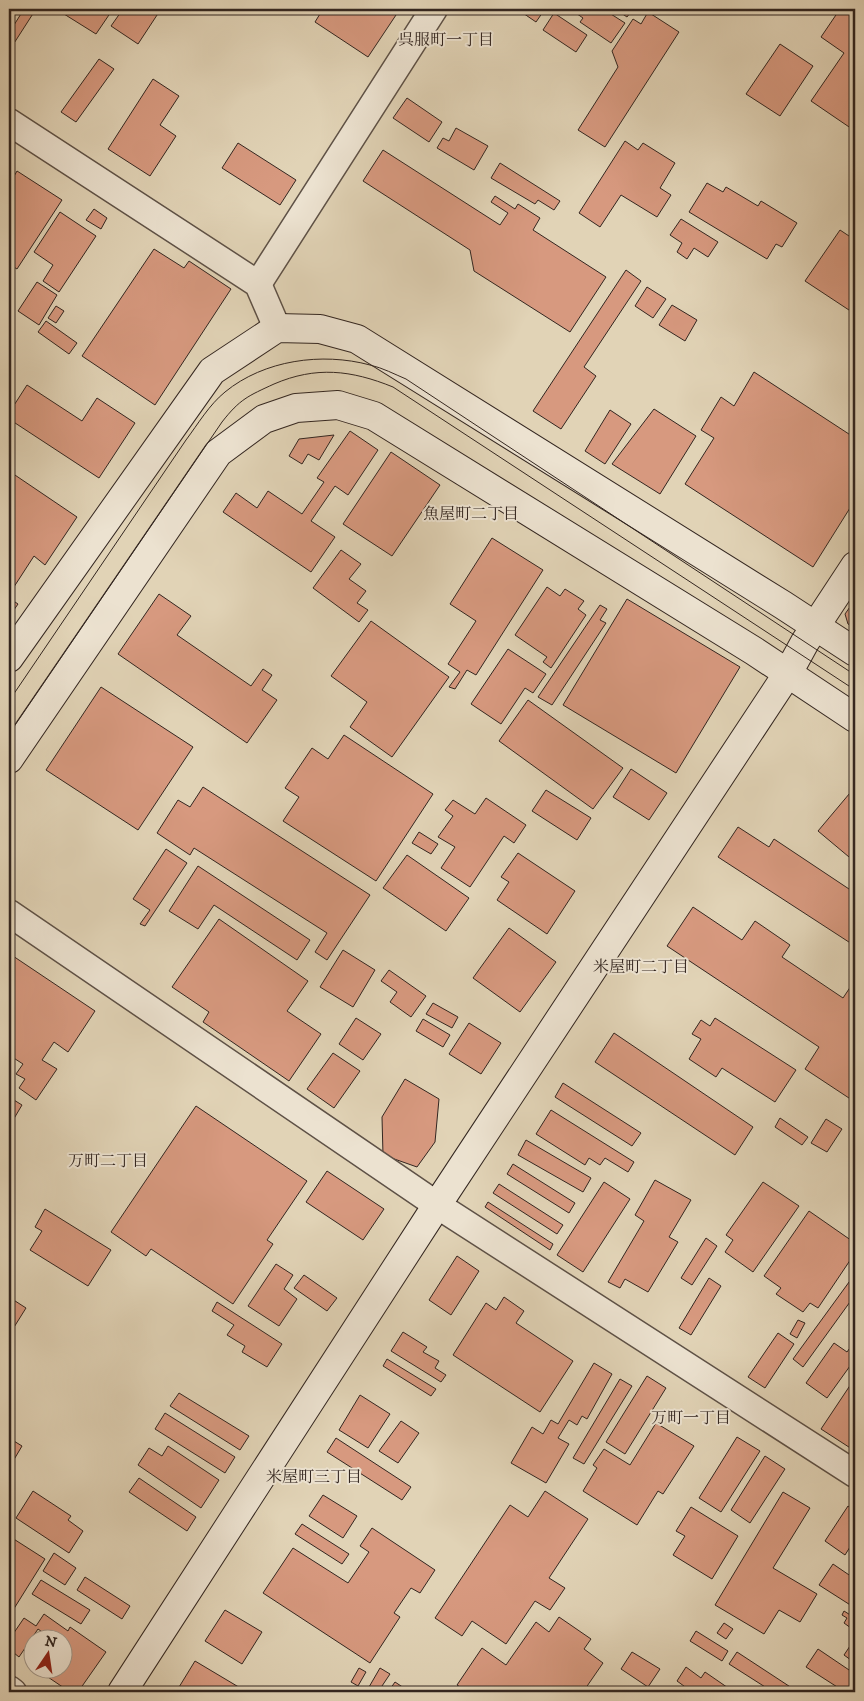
<svg xmlns="http://www.w3.org/2000/svg" width="864" height="1701" font-family="'IM FELL DW Pica','Noto Serif JP',serif">
<style>
.building{fill:#d7997f;stroke:#332620}
.lines{fill:none;stroke-linecap:round;stroke-linejoin:round}
.street-casing{stroke:#5e5146;stroke-width:29}
.secondary-casing{stroke:#332620;stroke-width:30}
.street{stroke:#ece2d0;stroke-width:26}
.secondary{stroke:#ece2d0;stroke-width:28}
.tram{stroke:#332620;stroke-width:1}
.labels{text-anchor:middle;dominant-baseline:central;stroke-width:4;stroke-linejoin:round;paint-order:stroke}
.neighbourhood-label{font-size:16px;fill:#332620;stroke:#ece2d0}
</style>
<rect width="100%" height="100%" fill="#e1d3b6"/>
<filter id="stains"><feTurbulence type="fractalNoise" baseFrequency=".004" numOctaves="4"/><feColorMatrix values="0 0 0 0 .2 0 0 0 0 .09 0 0 0 0 .02 0 0 0 .5 -.17"/></filter>
<radialGradient id="worn" r=".72"><stop offset=".6" stop-color="#630" stop-opacity="0"/><stop offset="1" stop-color="#630" stop-opacity=".3"/></radialGradient>
<g class="building">
<path d="M24 9H36L9 51V33Z"/>
<path d="M56 9H113L96 34Z"/>
<path d="M123 9H161L138 44 111 26Z"/>
<path d="M323 9H400L368 57 315 22Z"/>
<path d="M517 9H545L536 22Z"/>
<path d="M570 9H603L625 23 611 43 580 22 583 18Z"/>
<path d="M615 9H633L627 17Z"/>
<path d="M840 9H855V131L811 101 844 53 821 37Z"/>
<path d="M648 12 679 32 605 147 578 130 618 67 612 51 633 19 641 24Z"/>
<path d="M554 13 587 35 576 52 543 30Z"/>
<path d="M780 44 813 66 780 116 746 94Z"/>
<path d="M99 59 114 69 76 122 61 112Z"/>
<path d="M153 79 179 96 160 125 176 136 150 176 108 149Z"/>
<path d="M407 98 442 122 429 142 393 118Z"/>
<path d="M456 128 488 146 474 170 437 148 443 138 449 141Z"/>
<path d="M625 141 638 150 643 143 675 163 660 188 671 195 657 217 621 195 600 227 579 213Z"/>
<path d="M238 143 296 180 280 205 222 168Z"/>
<path d="M383 150 500 225 508 213 491 202 495 196 515 209 518 204 540 218 533 230 606 277 570 332 474 271 470 250 363 181Z"/>
<path d="M500 163 560 201 554 210 538 200 535 204 491 178Z"/>
<path d="M17 171 62 200 17 269 9 264V185Z"/>
<path d="M707 183 723 192 726 187 758 206 761 201 797 223 782 247 776 244 767 259 689 212Z"/>
<path d="M94 209 107 218 101 229 86 220Z"/>
<path d="M60 212 96 236 59 292 43 281 53 265 34 252Z"/>
<path d="M681 219 718 242 708 257 694 248 687 259 677 252 682 243 670 235Z"/>
<path d="M840 230 855 240V314L805 281Z"/>
<path d="M154 249 184 268 189 261 231 289 155 405 82 356Z"/>
<path d="M626 270 641 281 584 367 596 376 561 429 533 411Z"/>
<path d="M37 282 57 295 39 325 18 311Z"/>
<path d="M647 287 666 299 653 318 635 306Z"/>
<path d="M672 305 697 320 685 341 659 325Z"/>
<path d="M56 306 64 311 56 323 48 318Z"/>
<path d="M46 321 77 343 69 354 38 332Z"/>
<path d="M754 372 855 438V500L813 567 685 484 714 438 701 430 721 397 734 406Z"/>
<path d="M27 385 82 421 97 398 135 423 99 478 9 419V413Z"/>
<path d="M654 409 696 436 660 494 612 464Z"/>
<path d="M610 410 631 424 605 464 585 451Z"/>
<path d="M350 431 378 450 348 495 335 486 311 521 335 537 311 572 223 512 236 493 257 508 268 491 302 514 324 482 317 478Z"/>
<path d="M334 435 319 460 308 454 302 464 289 456 299 439Z"/>
<path d="M391 452 440 485 392 556 343 524Z"/>
<path d="M9 471 77 517 45 565 34 556 10 593 9 592Z"/>
<path d="M492 538 543 570 476 675 467 670 455 689 449 687 460 672 448 664 476 621 450 604Z"/>
<path d="M341 550 361 564 349 579 366 591 357 603 368 610 359 622 313 588Z"/>
<path d="M547 587 560 596 565 589 584 601 578 609 586 615 551 668 543 662 547 657 515 635Z"/>
<path d="M159 594 191 616 177 635 251 686 263 669 272 675 262 690 277 700 247 743 118 654Z"/>
<path d="M9 598 18 604 9 617Z"/>
<path d="M627 599 740 667 676 773 563 705Z"/>
<path d="M852 604 855 606V628L848 624 845 614Z"/>
<path d="M600 605 607 609 600 620 606 623 552 705 538 697Z"/>
<path d="M371 621 449 677 392 757 350 727 367 702 331 676Z"/>
<path d="M508 649 546 674 533 693 525 688 501 724 471 704Z"/>
<path d="M101 687 193 747 138 830 46 770Z"/>
<path d="M528 700 623 768 593 809 499 741Z"/>
<path d="M344 735 433 794 376 881 283 821 299 797 285 788 312 748 328 759Z"/>
<path d="M631 769 667 793 649 820 613 797Z"/>
<path d="M203 787 370 895 327 960 315 952 327 933 194 848 190 855 157 833 178 800 190 807Z"/>
<path d="M855 787V862L818 831Z"/>
<path d="M546 790 591 818 577 840 532 811Z"/>
<path d="M486 798 526 825 514 843 504 836 470 887 441 868 455 847 438 837 453 816 445 810 453 800 475 814Z"/>
<path d="M738 827 769 847 774 839 855 893V946L718 857Z"/>
<path d="M419 832 438 844 431 854 412 843Z"/>
<path d="M166 849 187 863 145 926 140 924 150 910 133 899Z"/>
<path d="M518 853 575 891 547 934 497 900 509 882 501 877Z"/>
<path d="M407 855 469 898 446 931 383 888Z"/>
<path d="M198 866 310 940 297 960 214 905 198 929 169 911Z"/>
<path d="M693 907 742 940 755 921 790 945 782 957 843 998 855 980V1014L852 1019 855 1021V1102L805 1069 819 1047 667 946Z"/>
<path d="M219 919 308 981 287 1011 321 1034 289 1081 203 1022 209 1012 172 987Z"/>
<path d="M509 928 556 962 520 1012 473 978Z"/>
<path d="M343 950 375 970 353 1007 320 987Z"/>
<path d="M10 954 95 1011 68 1052 54 1042 42 1060 57 1069 36 1100 19 1088 25 1079 16 1074 23 1064 9 1055V956Z"/>
<path d="M389 970 426 996 411 1017 390 1002 397 992 381 981Z"/>
<path d="M433 1003 458 1017 452 1028 426 1014Z"/>
<path d="M356 1018 381 1034 363 1060 339 1044Z"/>
<path d="M715 1018 796 1070 775 1102 722 1068 716 1077 689 1059 701 1039 692 1034 701 1020 710 1026Z"/>
<path d="M423 1019 450 1035 443 1047 416 1031Z"/>
<path d="M469 1023 501 1043 481 1074 449 1054Z"/>
<path d="M614 1033 753 1127 735 1155 595 1062Z"/>
<path d="M333 1053 360 1071 334 1108 307 1089Z"/>
<path d="M405 1079 439 1099 435 1142 417 1167 383 1155 382 1117Z"/>
<path d="M563 1083 641 1133 632 1146 555 1097Z"/>
<path d="M9 1097 22 1105 9 1127Z"/>
<path d="M196 1106 307 1181 267 1240 273 1244 233 1304 151 1249 146 1256 111 1232Z"/>
<path d="M551 1110 634 1162 628 1172 605 1158 600 1165 589 1158 585 1165 536 1134Z"/>
<path d="M780 1118 808 1137 802 1145 775 1127Z"/>
<path d="M826 1119 842 1129 827 1152 811 1143Z"/>
<path d="M526 1140 591 1178 583 1192 518 1155Z"/>
<path d="M513 1164 575 1203 569 1213 507 1174Z"/>
<path d="M327 1171 384 1209 363 1240 306 1202Z"/>
<path d="M655 1180 691 1200 669 1237 678 1242 648 1292 625 1279 620 1288 608 1282 644 1221 635 1215Z"/>
<path d="M604 1182 630 1199 583 1272 557 1255Z"/>
<path d="M763 1182 799 1206 753 1272 725 1252 733 1240 726 1235Z"/>
<path d="M499 1184 563 1225 557 1234 493 1193Z"/>
<path d="M488 1202 553 1244 550 1250 485 1207Z"/>
<path d="M45 1209 111 1250 88 1286 30 1250 42 1231 35 1227Z"/>
<path d="M809 1211 855 1243V1253L818 1308 810 1303 803 1312 776 1294 781 1288 764 1276Z"/>
<path d="M706 1238 717 1246 692 1285 681 1278Z"/>
<path d="M457 1256 479 1271 451 1315 429 1300Z"/>
<path d="M276 1264 293 1275 284 1289 297 1299 279 1326 248 1306Z"/>
<path d="M304 1275 337 1298 327 1311 294 1288Z"/>
<path d="M709 1278 721 1286 691 1335 679 1328Z"/>
<path d="M852 1278 855 1280V1295L803 1367 793 1359Z"/>
<path d="M9 1297 26 1308 11 1332 9 1331Z"/>
<path d="M504 1297 524 1311 516 1323 573 1361 540 1412 453 1355 486 1303 496 1310Z"/>
<path d="M217 1302 282 1344 267 1367 242 1352 245 1346 227 1335 234 1325 212 1311Z"/>
<path d="M798 1320 805 1323 797 1338 790 1334Z"/>
<path d="M403 1332 427 1347 423 1352 439 1361 435 1368 446 1375 441 1382 391 1351Z"/>
<path d="M778 1333 794 1344 765 1388 748 1377Z"/>
<path d="M855 1341V1359L827 1398 806 1383 834 1343 847 1352Z"/>
<path d="M387 1359 436 1389 431 1396 383 1366Z"/>
<path d="M594 1363 612 1374 587 1419 582 1416 577 1425 569 1420 558 1438 569 1444 546 1483 511 1463 532 1427 543 1434 551 1420 558 1424Z"/>
<path d="M647 1376 666 1388 625 1454 606 1442Z"/>
<path d="M855 1378V1451L821 1429Z"/>
<path d="M620 1379 632 1386 584 1464 573 1458Z"/>
<path d="M179 1393 249 1436 240 1450 170 1406Z"/>
<path d="M360 1395 390 1414 368 1448 339 1430Z"/>
<path d="M165 1413 235 1457 225 1473 155 1429Z"/>
<path d="M401 1421 419 1433 398 1463 379 1451Z"/>
<path d="M656 1423 694 1446 663 1494 658 1491 637 1525 583 1491 597 1468 593 1465 604 1449 630 1465Z"/>
<path d="M737 1437 760 1451 721 1512 699 1498Z"/>
<path d="M9 1438 22 1446 9 1468Z"/>
<path d="M336 1438 411 1487 402 1500 327 1452Z"/>
<path d="M168 1446 219 1480 201 1508 138 1465 149 1448 162 1456Z"/>
<path d="M765 1456 785 1469 750 1523 731 1510Z"/>
<path d="M139 1478 196 1517 187 1531 129 1492Z"/>
<path d="M33 1491 71 1516 68 1520 83 1531 69 1553 16 1518Z"/>
<path d="M545 1491 588 1519 549 1578 565 1588 550 1610 535 1601 506 1644 472 1621 462 1636 435 1618 510 1505 528 1517Z"/>
<path d="M783 1492 810 1508 773 1568 817 1594 800 1622 779 1610 764 1634 715 1605Z"/>
<path d="M323 1495 357 1516 343 1538 309 1516Z"/>
<path d="M848 1506 855 1511V1539L845 1555 825 1541Z"/>
<path d="M691 1507 738 1536 712 1579 673 1555 685 1536 676 1531Z"/>
<path d="M302 1524 349 1554 342 1564 295 1534Z"/>
<path d="M372 1528 435 1570 420 1593 411 1588 394 1613 400 1617 370 1663 263 1593 293 1548 348 1583 369 1552 360 1546Z"/>
<path d="M9 1536 45 1559 10 1615 9 1614Z"/>
<path d="M54 1553 76 1568 65 1585 43 1571Z"/>
<path d="M833 1564 855 1579V1608L819 1585Z"/>
<path d="M85 1577 130 1606 122 1619 77 1590Z"/>
<path d="M41 1580 90 1610 81 1624 32 1594Z"/>
<path d="M225 1610 262 1632 242 1664 205 1641Z"/>
<path d="M844 1611 855 1618V1631L844 1623 847 1618 842 1615Z"/>
<path d="M44 1614 68 1631 70 1627 106 1652 78 1692H70L39 1671 41 1668H62V1638H51L38 1629 19 1657 9 1649V1640L24 1618 36 1626Z"/>
<path d="M559 1617 591 1639 584 1649 603 1663 583 1692H468L457 1685 482 1648 506 1665 536 1622 549 1632Z"/>
<path d="M724 1623 733 1629 726 1639 717 1633Z"/>
<path d="M696 1631 728 1651 722 1661 690 1641Z"/>
<path d="M854 1640 855 1641V1663L844 1655Z"/>
<path d="M818 1649 855 1674V1692H845L806 1667Z"/>
<path d="M632 1652 660 1669 648 1687 621 1669Z"/>
<path d="M737 1652 798 1692H773L729 1664Z"/>
<path d="M195 1661 247 1692H176Z"/>
<path d="M686 1667 701 1678 705 1672 734 1692H686L688 1689 677 1681Z"/>
<path d="M359 1668 366 1672 358 1686 351 1682Z"/>
<path d="M380 1668 390 1674 378 1692 369 1687Z"/>
<path d="M395 1682 410 1692H388Z"/>
</g>
<g class="lines">
<g class="street-casing">
<g id="street">
<path d="M9 122 258 284 277 328"/>
<path d="M258 284 434 9"/>
<path d="M9 913 437 1205 855 1474"/>
<path d="M9 1689 13 1692"/>
</g>
</g>
<g class="secondary-casing">
<g id="secondary">
<path d="M9 658 212 371 277 328 320 329 357 339 783 605 855 652"/>
<path d="M9 759 218 453 264 419 296 408 338 405 374 416 754 651 855 718"/>
<path d="M122 1692 437 1205 788 673 805 642 855 566"/>
</g>
</g>
<use href="#street" class="street"/>
<use href="#secondary" class="secondary"/>
<g class="tram">
<path d="M9 701 186 440C198 424 209 405 225 392 264 360 322 352 370 365 383 368 394 374 406 379L855 675"/>
<path d="M9 734 222 422C240 399 248 396 274 384 316 366 351 370 393 387L855 690"/>
</g>
</g>
<g class="labels">
<g class="neighbourhood-label">
<text x="446" y="40">呉服町一丁目</text>
<text x="471" y="514">魚屋町二丁目</text>
<text x="641" y="967">米屋町二丁目</text>
<text x="108" y="1161">万町二丁目</text>
<text x="691" y="1418">万町一丁目</text>
<text x="314" y="1477">米屋町三丁目</text>
</g>
</g>
<rect width="864" height="1701" fill="none" stroke="#e1d3b6" stroke-width="30"/>
<rect x="10" y="10" width="844" height="1681" fill="none" stroke="#332620" stroke-width="2.5"/>
<rect x="15" y="15" width="834" height="1671" fill="none" stroke="#332620"/>
<g transform="translate(48 1654) rotate(13)"><circle r="24" fill="#ece2d0" stroke="#a2978a"/>
<path d="M0-4L9 19L0 12L-9 19Z" fill="#8f2418"/>
<text y="-8" font-size="14" font-weight="bold" text-anchor="middle" fill="#332620">N</text>
</g>
<rect width="100%" height="100%" filter="url(#stains)"/>
<rect width="100%" height="100%" fill="url(#worn)"/>
</svg>
